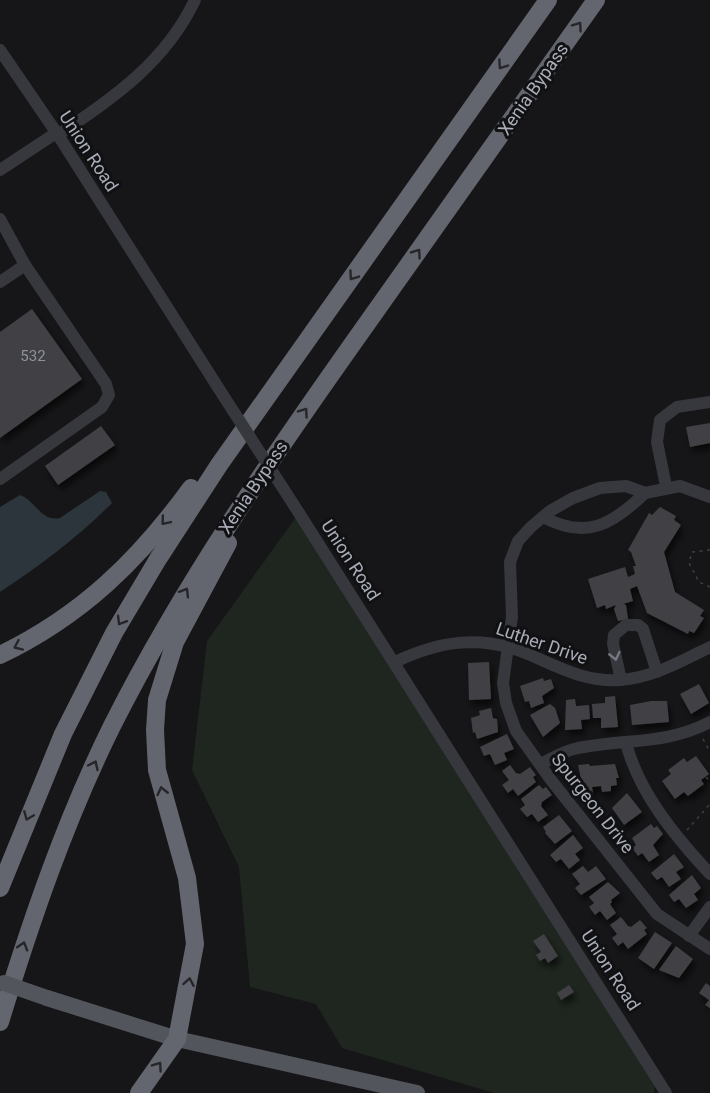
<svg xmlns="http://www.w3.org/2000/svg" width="710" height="1093" font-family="Roboto,sans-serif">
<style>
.green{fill:#1e261f}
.water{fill:#2c353c}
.building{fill:#404145;filter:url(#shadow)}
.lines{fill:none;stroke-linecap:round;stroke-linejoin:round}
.path{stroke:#3d3f44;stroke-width:1.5;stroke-dasharray:3 4.5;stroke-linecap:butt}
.minor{stroke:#37383d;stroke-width:12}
.major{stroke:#53555c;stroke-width:16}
.highway{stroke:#63666e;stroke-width:18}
.minor-bridge{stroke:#37383d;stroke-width:12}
.major-bridge{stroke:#53555c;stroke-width:16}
.oneway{stroke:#26262a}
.oneway2{stroke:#757881}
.labels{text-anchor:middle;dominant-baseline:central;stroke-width:6;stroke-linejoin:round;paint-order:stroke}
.number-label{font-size:15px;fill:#8e929b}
.street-label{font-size:18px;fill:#a8adb8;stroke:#111113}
</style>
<defs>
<filter id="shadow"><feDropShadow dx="3" dy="5.5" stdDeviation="3" flood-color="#0009"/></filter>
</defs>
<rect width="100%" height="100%" fill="#161618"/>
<path class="green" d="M299 513 656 1074 654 1093H494L342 1048 316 1004 250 987 239 867 192 770 207 641Z"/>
<path class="water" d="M100 491 106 492 112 503C78 537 41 565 0 592V507L20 495C36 501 41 522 60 518Z"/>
<g class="building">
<path d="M32 309 82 379 0 438V332Z"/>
<path d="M710 423V443L690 447 686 427Z"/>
<path d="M101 426 115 445 58 485 45 466Z"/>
<path d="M660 507 676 516 674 520 681 525 664 552 675 592 704 610 700 616 704 618 694 633 689 631 688 634 647 613 637 586 630 589 633 601 623 604 626 605 628 619 618 621 614 609 616 605 606 609 605 605 597 608 588 579 625 567 628 577 635 574 633 566H636L631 552 628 550 649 513 652 515Z"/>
<path d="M489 662 491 699 469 700 468 663Z"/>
<path d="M543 678 544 681 551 679 554 688 542 696 544 703 531 708 529 701 525 702 520 686Z"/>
<path d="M699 684 709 703 691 714 680 694Z"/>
<path d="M615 696 618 727 601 728V718H593L592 704 605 703V697Z"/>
<path d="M575 699 576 706 589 705 590 719 581 720 582 729 565 730 566 700Z"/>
<path d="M651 701H667L669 722 632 725 630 705Z"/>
<path d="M550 704 555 708 560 723 543 737 530 715Z"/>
<path d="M491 708 493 718 497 719 498 732 477 739 475 732 473 733 471 718 480 715 479 711Z"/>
<path d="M507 734 514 749 504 753 507 760 495 765 490 754 484 756 480 747Z"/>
<path d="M696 756 709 774 701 780 704 784 688 796 684 792 675 799 662 781 671 774 668 770 684 758 687 762Z"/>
<path d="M589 764 590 766 615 764 619 778H616L617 785 611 786V791L602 792 601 786 592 787 593 793H584L578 765Z"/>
<path d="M510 765 516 773 520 774 530 767 536 775 533 777 536 782 518 796 513 789 508 793 502 785 509 780 502 771Z"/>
<path d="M539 785 543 789 546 787 552 795 542 802 541 806 548 815 538 822 532 814 527 817 520 809 525 805 521 799Z"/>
<path d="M627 793 642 812 624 825 612 808Z"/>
<path d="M559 815 572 831 555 844 545 833 546 832 543 827Z"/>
<path d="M651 824 654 828 657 826 663 834 653 845 659 855 649 862 642 853 638 856 632 848 636 845 632 838Z"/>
<path d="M573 835 583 848 575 854 580 860 569 869 561 859 556 862 550 855Z"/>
<path d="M674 854 684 867 676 872 681 879 669 887 662 877 657 880 651 873Z"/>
<path d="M583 866 588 872 596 866 606 879 581 895 575 888 580 884 572 874Z"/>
<path d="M692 875 701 888 694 894 698 900 686 908 679 899 674 902 669 895Z"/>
<path d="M608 882 620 893 611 900 612 902 610 904 616 913 607 920 600 911 595 915 589 907 594 903 589 897Z"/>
<path d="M621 917 628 926 631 927 640 920 647 928 644 930 647 934 628 949 623 942 618 946 612 938 617 934 610 925Z"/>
<path d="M655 932 672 943 654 969 638 958Z"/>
<path d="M544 934 558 956 548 963 545 958 540 961 536 955 541 952 533 941Z"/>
<path d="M676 946 693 959 679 978 659 970Z"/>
<path d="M706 983 710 986V1008L705 1005 709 1000 699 993Z"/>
<path d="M569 985 574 992 561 1000 557 993Z"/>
</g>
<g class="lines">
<g class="path">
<path d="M710 550 692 552 689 563 699 582 710 587"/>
<path d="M703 739 710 752"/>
<path d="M706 777 710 781"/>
<path d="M687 830 710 804"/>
</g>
<g class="minor">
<path d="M0 50 58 135 219 389"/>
<path d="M58 135C114 97 165 63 195 0"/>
<path d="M0 170 56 133"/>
<path d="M0 219 25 265 0 282"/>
<path d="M0 479 102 407 109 395 106 384 25 265"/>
<path d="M666 486 657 442 660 420 677 407 710 402"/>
<path d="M710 497 680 486 645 493 626 486 600 488 573 498 550 511 531 527 518 541 510 562 512 617 503 683 506 703 516 731 551 780 657 914 710 949"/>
<path d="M299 513 666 1093"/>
<path d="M543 517C586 540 612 525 645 493"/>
<path d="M395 662C439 641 482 634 528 654 559 667 584 682 620 680 652 678 682 661 710 647"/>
<path d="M621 680 613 644 614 635 626 625H638L643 629 657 672"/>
<path d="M626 743C639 793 675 836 710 874"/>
<path d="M540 764C551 759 562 752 574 749 622 738 664 746 710 722"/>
<path d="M689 936 710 907"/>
</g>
<path class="major" d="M47 998 177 1039 417 1093"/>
<g class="highway">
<path d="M0 655C81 616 138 561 191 488"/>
<path d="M0 888 63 734 114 633 158 559 219 465 548 0"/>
<path d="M0 1022C31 921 65 821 112 726 184 583 275 453 368 322 444 215 520 107 596 0"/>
<path d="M139 1093 177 1039 195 944 187 878 157 770 155 730 157 700 175 642 228 543"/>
</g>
<path class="minor-bridge" d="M219 389 299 513"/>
<path class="major-bridge" d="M4 983 47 998"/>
</g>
<defs><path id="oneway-chevron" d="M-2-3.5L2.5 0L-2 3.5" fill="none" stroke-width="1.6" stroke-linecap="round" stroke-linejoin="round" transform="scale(1.5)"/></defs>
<g class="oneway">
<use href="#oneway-chevron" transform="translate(578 26) rotate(-55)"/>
<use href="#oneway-chevron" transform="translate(502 65) rotate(125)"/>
<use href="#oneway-chevron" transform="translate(417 253) rotate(-55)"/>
<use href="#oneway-chevron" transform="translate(353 276) rotate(125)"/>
<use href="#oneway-chevron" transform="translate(304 412) rotate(-55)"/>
<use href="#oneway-chevron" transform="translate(165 521) rotate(130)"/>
<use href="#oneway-chevron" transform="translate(185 592) rotate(-59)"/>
<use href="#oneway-chevron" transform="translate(121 621) rotate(121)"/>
<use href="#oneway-chevron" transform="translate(18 646) rotate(156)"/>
<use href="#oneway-chevron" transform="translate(94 765) rotate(-65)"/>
<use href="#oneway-chevron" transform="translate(162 791) rotate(-103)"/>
<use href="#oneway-chevron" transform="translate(28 816) rotate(112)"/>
<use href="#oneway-chevron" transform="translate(23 946) rotate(-73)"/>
<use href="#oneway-chevron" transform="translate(189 982) rotate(-80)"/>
<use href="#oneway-chevron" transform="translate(158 1066) rotate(-55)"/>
</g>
<use class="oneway2" href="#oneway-chevron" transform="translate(615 656) rotate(77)"/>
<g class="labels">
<g class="number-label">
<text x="33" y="356">532</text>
</g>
<g class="street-label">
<text transform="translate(533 89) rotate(-55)">Xenia Bypass</text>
<text transform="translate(89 151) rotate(57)">Union Road</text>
<text transform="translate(253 487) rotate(-56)">Xenia Bypass</text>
<text transform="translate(351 560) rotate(57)">Union Road</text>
<text transform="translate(542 643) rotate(19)">Luther Drive</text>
<text transform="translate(593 803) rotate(52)">Spurgeon Drive</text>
<text transform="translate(611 970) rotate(57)">Union Road</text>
</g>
</g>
</svg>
